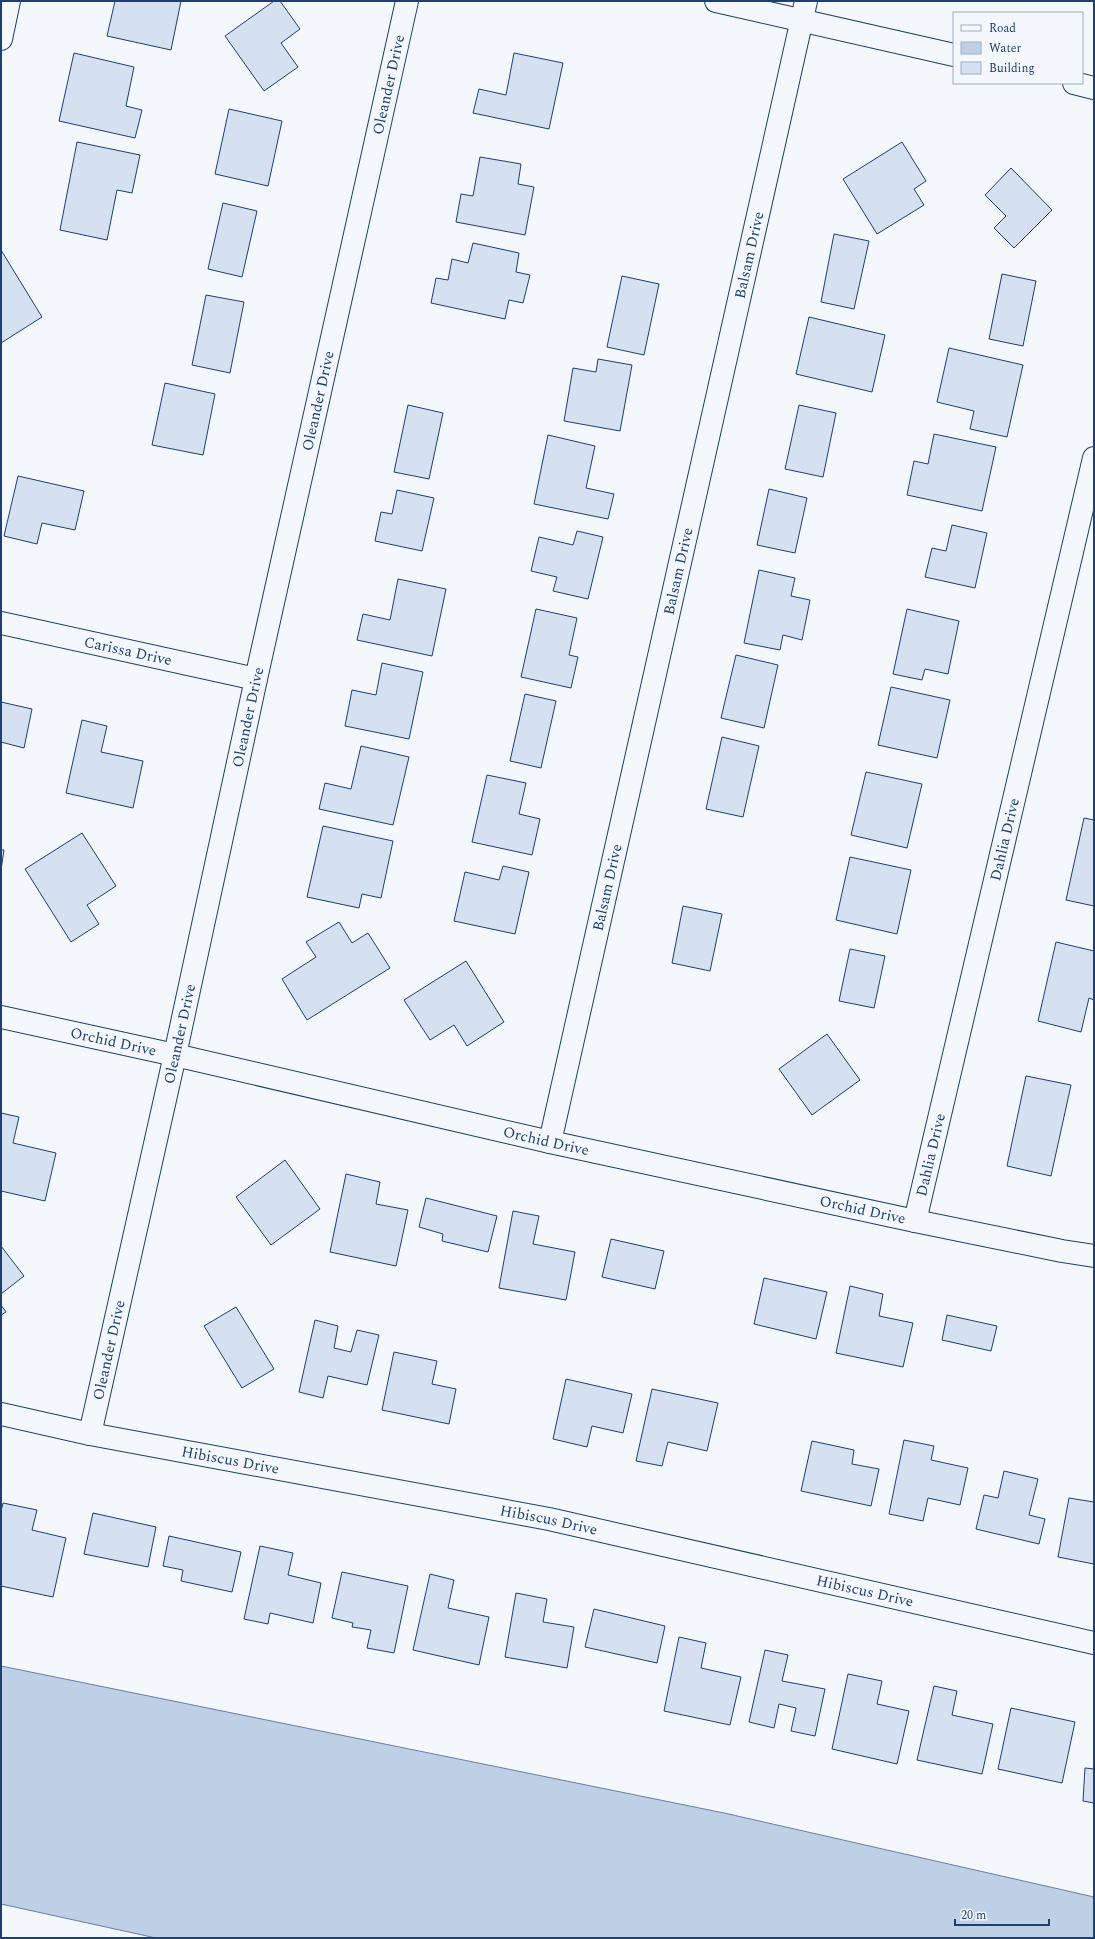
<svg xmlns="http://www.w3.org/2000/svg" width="1095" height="1939" font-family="Spectral,serif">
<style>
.water{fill:#bed0e5;stroke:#687fa3}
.building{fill:#d5e0f0;stroke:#1d3f73}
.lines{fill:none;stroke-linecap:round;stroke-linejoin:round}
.minor-casing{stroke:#1d3f73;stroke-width:24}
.minor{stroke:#f4f7fb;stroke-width:22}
.labels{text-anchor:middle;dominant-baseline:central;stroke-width:3;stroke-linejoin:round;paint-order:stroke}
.street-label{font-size:15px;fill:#1d3f73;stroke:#f4f7fb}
</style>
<rect width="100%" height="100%" fill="#f4f7fb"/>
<path class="water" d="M1 1666 724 1813 1094 1897V1938H156L1 1904Z"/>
<g class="building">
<path d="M115 1H181L171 50 107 36Z"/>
<path d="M274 1H280L300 29 281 43 298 67 264 91 225 36Z"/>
<path d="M74 53 134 67 126 106 142 110 135 138 59 121Z"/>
<path d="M514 53 563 63 549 129 473 113 479 89 506 95Z"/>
<path d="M229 109 282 121 268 186 215 174Z"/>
<path d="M77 142 140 155 132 193 117 190 107 240 60 230Z"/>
<path d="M902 142 926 181 914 189 924 205 877 234 843 179Z"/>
<path d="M480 157 521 164 518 184 534 187 525 235 456 222 461 194 473 196Z"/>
<path d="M1011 168 1052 210 1014 248 994 228 1006 216 985 195Z"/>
<path d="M223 203 257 211 242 277 208 269Z"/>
<path d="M834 234 869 241 854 309 821 302Z"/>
<path d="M473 243 519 253 516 272 530 275 523 303 509 300 505 319 431 303 436 278 448 280 452 259 468 263Z"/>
<path d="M1 250 42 317 1 343Z"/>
<path d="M1002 274 1036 281 1023 346 989 339Z"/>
<path d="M622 276 659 284 644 355 607 347Z"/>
<path d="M206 295 244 302 230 373 192 365Z"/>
<path d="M809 317 885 335 872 392 796 374Z"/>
<path d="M949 348 1023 365 1007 437 970 429 974 411 937 402Z"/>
<path d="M598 359 632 365 620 431 564 421 573 368 596 372Z"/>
<path d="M165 383 215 394 203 455 152 445Z"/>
<path d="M408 405 443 413 429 479 394 472Z"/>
<path d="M799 405 836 413 823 477 785 469Z"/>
<path d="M934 434 996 447 982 511 907 495 914 461 928 464Z"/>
<path d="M548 435 595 446 586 488 614 494 608 519 534 504Z"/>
<path d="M18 476 84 491 75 530 42 523 37 544 4 536Z"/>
<path d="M769 489 807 498 795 553 757 545Z"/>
<path d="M397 490 434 498 422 551 375 541 381 512 392 514Z"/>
<path d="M952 525 987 533 975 588 925 577 932 548 946 551Z"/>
<path d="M577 531 603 537 588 599 553 591 557 577 531 571 539 537 573 545Z"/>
<path d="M759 570 795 578 791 596 810 600 802 640 783 635 780 650 744 643Z"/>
<path d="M398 579 446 589 432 656 357 640 363 614 390 620Z"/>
<path d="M536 609 577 618 569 655 578 657 571 688 521 677Z"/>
<path d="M907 609 959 621 948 674 925 669 922 680 893 674Z"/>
<path d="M736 655 778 665 764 728 721 718Z"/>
<path d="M382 663 423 672 409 739 345 726 352 690 376 695Z"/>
<path d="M891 687 950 700 937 758 878 745Z"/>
<path d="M525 694 556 701 541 768 510 761Z"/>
<path d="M1 702 32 709 24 748 1 742Z"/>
<path d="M82 720 107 726 101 752 143 761 133 808 66 793Z"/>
<path d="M722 737 759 746 743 817 706 809Z"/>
<path d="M361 746 409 757 393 825 319 809 325 783 351 789Z"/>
<path d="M866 772 922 784 907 848 851 835Z"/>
<path d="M487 775 526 783 519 814 540 819 532 855 472 842Z"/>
<path d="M1084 818 1094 820V906L1066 900Z"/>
<path d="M323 826 393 841 381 898 362 894 359 908 307 897Z"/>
<path d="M82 833 116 886 87 905 99 924 71 942 25 869Z"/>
<path d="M1 850H4L1 870Z"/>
<path d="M850 857 911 870 897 934 836 920Z"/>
<path d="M503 866 529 872 515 934 454 921 465 872 499 880Z"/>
<path d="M683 906 722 914 710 971 672 963Z"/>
<path d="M339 922 352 943 368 933 390 968 307 1020 282 979 316 957 306 942Z"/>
<path d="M1056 942 1094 951V1000L1089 998 1081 1032 1038 1021Z"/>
<path d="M850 949 885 956 874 1008 839 1001Z"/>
<path d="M466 961 504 1022 467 1046 454 1025 430 1040 404 1000Z"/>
<path d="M827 1034 860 1080 812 1115 779 1069Z"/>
<path d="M1026 1076 1071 1085 1051 1176 1007 1166Z"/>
<path d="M1 1113 19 1117 13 1143 56 1153 45 1201 1 1191Z"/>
<path d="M285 1160 320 1209 271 1245 236 1197Z"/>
<path d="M346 1174 380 1182 376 1204 408 1210 396 1266 330 1252Z"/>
<path d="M426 1198 497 1216 488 1252 442 1241 443 1234 419 1227Z"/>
<path d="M513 1211 539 1216 533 1244 575 1252 566 1300 499 1288Z"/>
<path d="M611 1239 664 1251 655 1289 602 1277Z"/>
<path d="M1 1246 24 1276 1 1294Z"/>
<path d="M764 1278 827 1292 816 1339 754 1324Z"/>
<path d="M850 1286 883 1294 879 1316 913 1323 903 1367 836 1353Z"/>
<path d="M1 1305 6 1312 1 1315Z"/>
<path d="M236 1307 274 1369 242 1388 204 1326Z"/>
<path d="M947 1315 997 1326 991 1351 942 1340Z"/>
<path d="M315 1320 338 1326 334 1348 351 1352 357 1330 379 1335 367 1385 328 1376 323 1398 299 1392Z"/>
<path d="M394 1352 437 1361 432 1384 456 1389 449 1424 382 1410Z"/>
<path d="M566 1379 632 1394 623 1433 592 1426 587 1447 553 1439Z"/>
<path d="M652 1389 718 1403 707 1451 668 1442 662 1466 636 1461Z"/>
<path d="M904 1440 934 1446 931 1460 968 1468 960 1505 928 1498 923 1521 889 1514Z"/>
<path d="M812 1441 854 1450 852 1464 879 1469 871 1506 801 1491Z"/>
<path d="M1004 1471 1038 1479 1029 1515 1045 1519 1039 1544 976 1529 984 1495 998 1498Z"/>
<path d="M1069 1498 1094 1502V1564L1058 1557Z"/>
<path d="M3 1503 37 1510 32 1530 66 1538 53 1597 1 1586V1511Z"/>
<path d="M93 1513 156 1527 148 1567 84 1554Z"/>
<path d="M169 1536 241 1552 232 1592 181 1581 183 1570 163 1566Z"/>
<path d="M260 1546 293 1553 288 1575 321 1583 313 1623 270 1613 268 1624 244 1619Z"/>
<path d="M342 1572 408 1586 394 1653 367 1648 371 1630 352 1627 353 1623 332 1618Z"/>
<path d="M430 1574 454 1580 448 1608 489 1617 479 1665 413 1650Z"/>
<path d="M516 1593 547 1599 543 1622 574 1627 567 1668 505 1657Z"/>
<path d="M594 1609 665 1626 657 1663 585 1647Z"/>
<path d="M679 1637 706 1643 701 1668 741 1677 730 1725 664 1711Z"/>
<path d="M765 1650 788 1655 782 1681 825 1689 815 1736 791 1731 796 1708 779 1704 774 1728 749 1722Z"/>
<path d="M848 1674 882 1681 877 1704 909 1711 897 1764 832 1749Z"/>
<path d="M934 1686 957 1691 952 1715 993 1724 982 1774 917 1760Z"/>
<path d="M1011 1708 1075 1722 1062 1783 998 1769Z"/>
<path d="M1085 1768 1094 1769V1803L1083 1801Z"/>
</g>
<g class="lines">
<g class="minor-casing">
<g id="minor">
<path d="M716 1 954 55"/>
<path d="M1 39 9 1"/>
<path d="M1074 83 1094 88"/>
<path id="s1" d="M1 623 256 679"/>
<path id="s2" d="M1 1017 175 1055 550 1142 915 1221 1062 1251 1094 1256"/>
<path id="s3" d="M550 1142 806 1"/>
<path id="s4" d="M915 1221 1094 458"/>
<path id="s5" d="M1 1414 90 1434 549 1519 1094 1643"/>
<path id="s6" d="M90 1434 175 1055 256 679 407 1"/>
</g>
</g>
<use href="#minor" class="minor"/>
</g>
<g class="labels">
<g class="street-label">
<text stroke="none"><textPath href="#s6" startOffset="1382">Oleander Drive</textPath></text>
<text stroke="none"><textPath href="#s3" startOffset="909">Balsam Drive</textPath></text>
<text stroke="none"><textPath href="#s6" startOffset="1058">Oleander Drive</textPath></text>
<text stroke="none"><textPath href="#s3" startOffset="585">Balsam Drive</textPath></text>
<text stroke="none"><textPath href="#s1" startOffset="130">Carissa Drive</textPath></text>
<text stroke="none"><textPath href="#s6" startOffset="734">Oleander Drive</textPath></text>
<text stroke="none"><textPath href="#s4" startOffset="392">Dahlia Drive</textPath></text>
<text stroke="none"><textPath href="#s3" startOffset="261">Balsam Drive</textPath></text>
<text stroke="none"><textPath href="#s6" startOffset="410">Oleander Drive</textPath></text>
<text stroke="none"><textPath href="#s2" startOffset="115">Orchid Drive</textPath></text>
<text stroke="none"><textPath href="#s2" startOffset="559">Orchid Drive</textPath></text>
<text stroke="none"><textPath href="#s4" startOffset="68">Dahlia Drive</textPath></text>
<text stroke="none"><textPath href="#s2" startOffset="883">Orchid Drive</textPath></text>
<text stroke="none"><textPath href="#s6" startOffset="86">Oleander Drive</textPath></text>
<text stroke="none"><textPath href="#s5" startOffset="234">Hibiscus Drive</textPath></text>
<text stroke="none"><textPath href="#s5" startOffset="558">Hibiscus Drive</textPath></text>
<text stroke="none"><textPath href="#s5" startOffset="882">Hibiscus Drive</textPath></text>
</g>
</g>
<rect width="1095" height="1939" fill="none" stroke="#1d3f73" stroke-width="4"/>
<rect x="953" y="12" width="130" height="72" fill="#f4f7fb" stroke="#9eadc5"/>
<rect x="961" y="25" width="20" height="6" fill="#f4f7fb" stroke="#9eadc5"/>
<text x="989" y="32" font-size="12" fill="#1d3f73">Road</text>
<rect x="961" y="42" width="20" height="12" fill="#bed0e5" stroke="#9eadc5"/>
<text x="989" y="52" font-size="12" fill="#1d3f73">Water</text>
<rect x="961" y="62" width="20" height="12" fill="#d5e0f0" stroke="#9eadc5"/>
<text x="989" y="72" font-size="12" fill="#1d3f73">Building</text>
<path d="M955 1919v6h94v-6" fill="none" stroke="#1d3f73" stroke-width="2"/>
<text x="961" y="1919" font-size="12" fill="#1d3f73" stroke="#f4f7fb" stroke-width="3" paint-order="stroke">20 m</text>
</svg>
